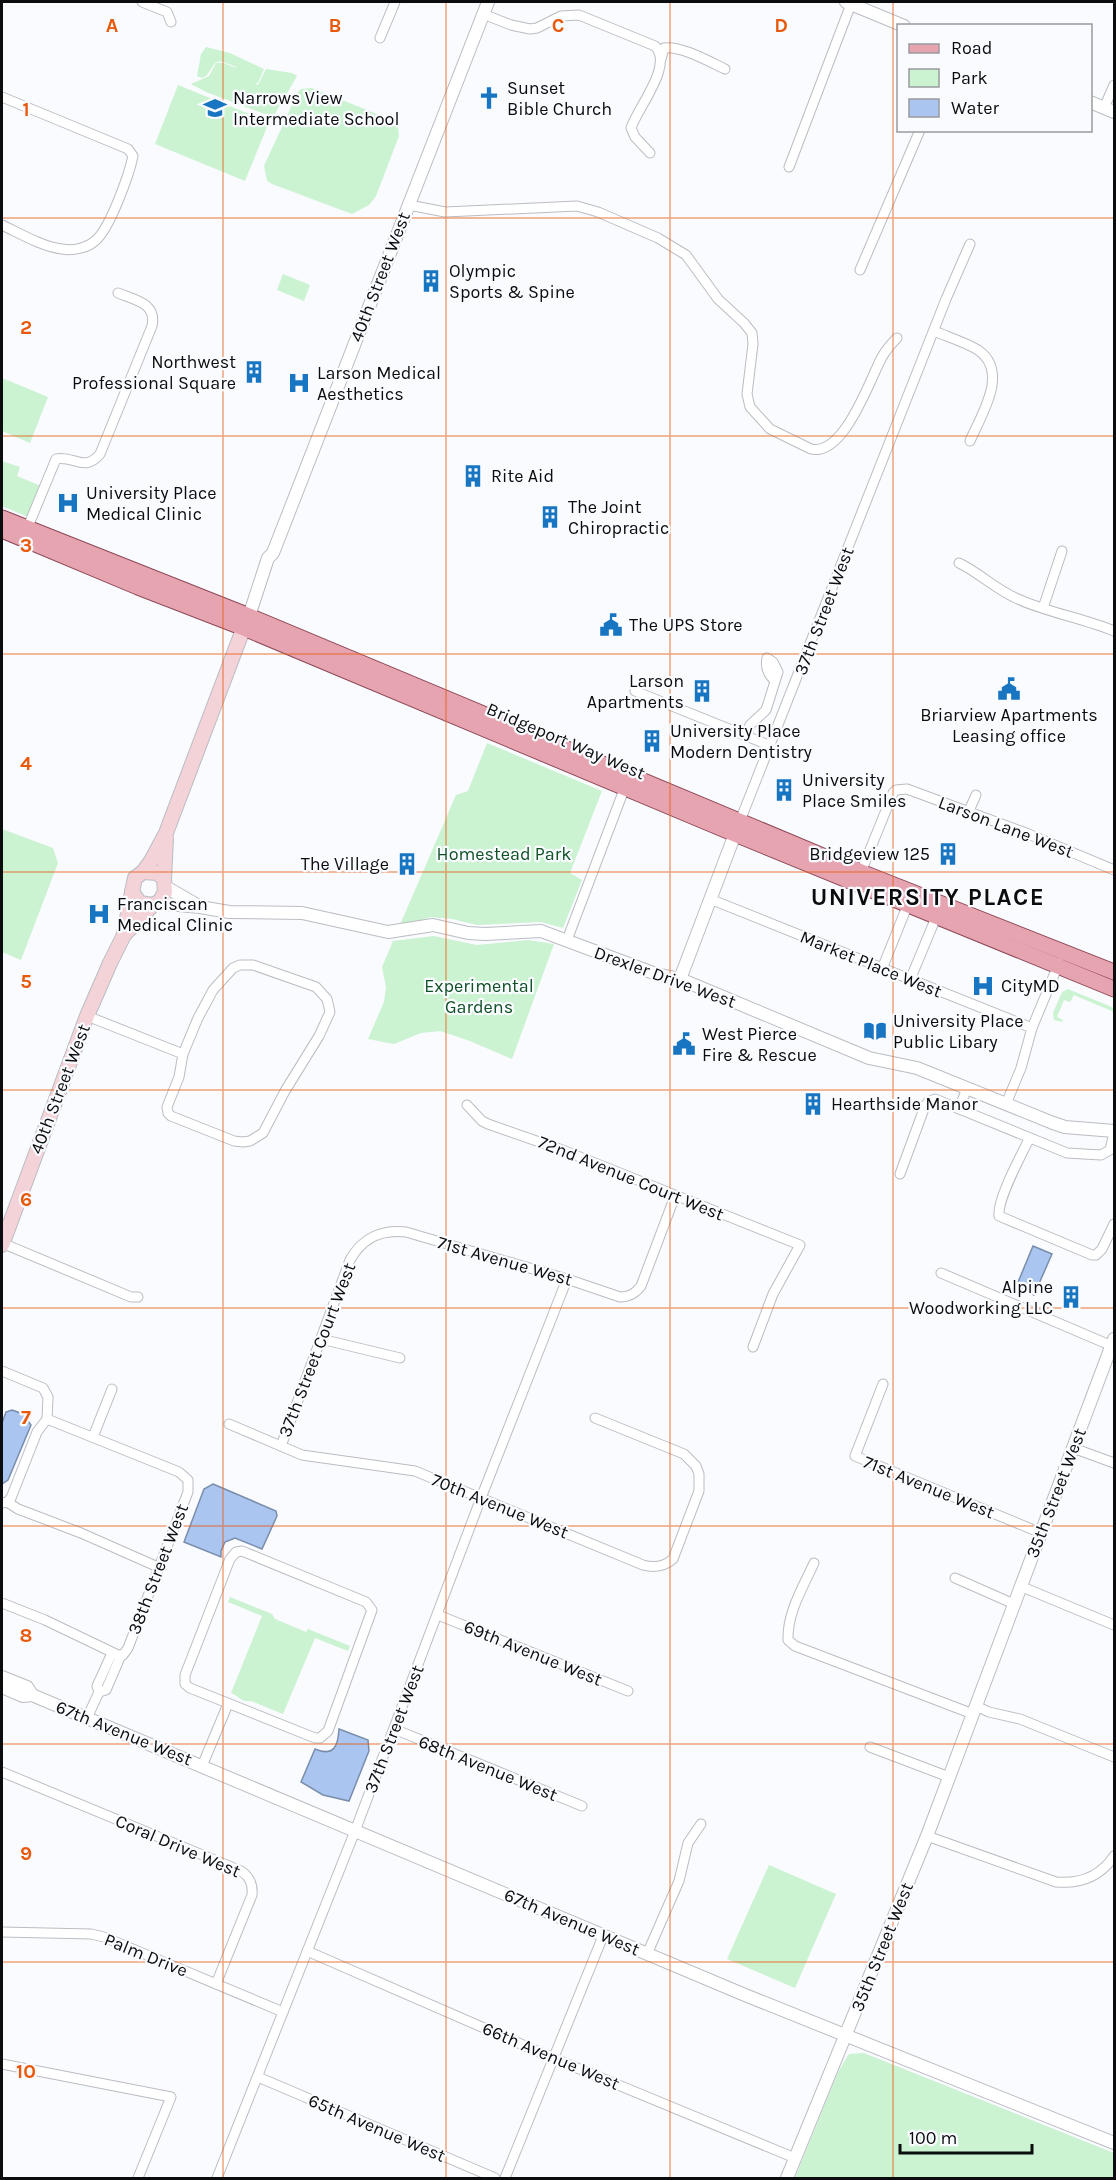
<svg xmlns="http://www.w3.org/2000/svg" width="1116" height="2180" font-family="Karla,sans-serif">
<style>
.green{fill:#cbf2d1}
.water{fill:#aac5f0;stroke:#7a8eac;stroke-width:1.5}
.lines{fill:none;stroke-linecap:round;stroke-linejoin:round}
.minor-casing{stroke:#babdc2;stroke-width:11}
.tertiary-casing{stroke:#babdc2;stroke-width:14}
.secondary-casing{stroke:#babdc2;stroke-width:16}
.primary-casing{stroke:#8f4856;stroke-width:17}
.minor{stroke:#fff;stroke-width:9}
.tertiary{stroke:#fff;stroke-width:12}
.secondary{stroke:#f3d2d8;stroke-width:14}
.primary{stroke:#e6a4b1;stroke-width:15}
.grid{fill:none;stroke:#e8590c;stroke-width:1.5;stroke-opacity:0.55}
.labels{text-anchor:middle;dominant-baseline:central;stroke-width:4.5;stroke-linejoin:round;paint-order:stroke}
.poi-label{font-size:18px;fill:#0b0c0d;stroke:#f9fbff;text-anchor:start}
.street-label{font-size:18px;fill:#0b0c0d;stroke:#f9fbff}
.park-label{font-size:18px;fill:#0f5024;stroke:#f9fbff}
.district-label{font-size:24px;font-weight:bold;letter-spacing:1.5px;fill:#0b0c0d;stroke:#f9fbff}
.grid-label{font-size:20px;text-anchor:middle;font-weight:bold;fill:#e8590c;stroke:#f9fbff;stroke-width:4.5;stroke-linejoin:round;paint-order:stroke}
</style>
<rect width="100%" height="100%" fill="#f9fbff"/>
<g class="green">
<path d="M206 47 230 53 264 69 258 83H255L258 85 266 69 292 73 297 76 273 117 206 92 191 84 209 76 216 63H224L236 68 234 74 236 67C212 57 218 61 206 76L202 78 197 76 201 54Z"/>
<path d="M178 85 269 122 245 181 155 144Z"/>
<path d="M312 88 392 120 398 127 399 136 376 196 369 205 352 214 272 184 267 181 264 166 298 92 301 89Z"/>
<path d="M283 274 310 285 304 301 277 290Z"/>
<path d="M2 378 48 397 30 443 2 431Z"/>
<path d="M2 461 20 467 17 476 41 486 28 517 2 506Z"/>
<path d="M487 743 602 791 570 873 582 880 563 928 541 922 477 925 452 919 431 917 399 927 456 795 468 791Z"/>
<path d="M2 829 53 848 58 863 21 960 2 952Z"/>
<path d="M434 936 477 945 528 940 554 944 512 1059 470 1041 440 1031 421 1033 394 1044 368 1039 384 1002 386 987 382 967 393 941Z"/>
<path d="M1068 989 1114 1008V1012L1074 995 1070 1002 1064 1000 1057 1017 1063 1020 1062 1022 1054 1020 1053 1013 1062 992Z"/>
<path d="M230 1597 272 1614 275 1619 306 1632 308 1629 350 1646 348 1651 315 1638 283 1714 251 1701C242 1703 239 1696 231 1693L262 1616 228 1602Z"/>
<path d="M769 1865 836 1894 795 1988 727 1959Z"/>
<path d="M864 2053 1114 2153V2178H795L838 2072 849 2054Z"/>
</g>
<g class="water">
<path d="M1033 1246 1052 1254 1034 1295 1016 1287Z"/>
<path d="M12 1410 23 1414 31 1425 8 1480 2 1484V1423L6 1412Z"/>
<path d="M213 1484 276 1511 277 1516 262 1549 235 1538 225 1542 221 1551V1557L184 1542 204 1489Z"/>
<path d="M339 1729 368 1740 369 1751 349 1801 323 1795 301 1782 315 1749C334 1757 338 1746 339 1729Z"/>
</g>
<g class="lines">
<g class="minor-casing">
<g id="minor">
<path d="M142 2 167 12 171 22"/>
<path d="M483 14 511 25 530 29 537 28 561 16 579 15 655 46C674 65 638 107 631 128L635 137 650 153"/>
<path d="M380 38 395 2"/>
<path d="M661 59 664 48C680 45 710 62 725 69"/>
<path d="M2 97 128 149 133 156C129 175 110 228 96 240 88 248 73 251 62 249 43 247 19 233 2 225"/>
<path d="M1104 108 1114 85"/>
<path d="M789 167 851 4"/>
<path d="M409 205 445 212 577 206 598 212 658 238 686 255 718 299 744 323 752 333 753 344 747 394 750 407 770 429 811 449C844 457 870 379 882 357 886 350 891 344 897 338"/>
<path d="M860 270 920 130"/>
<path d="M934 331C948 337 965 342 978 350 1010 372 981 415 970 441"/>
<path d="M27 529 56 459C74 455 84 473 100 454L152 326C157 303 135 300 118 293"/>
<path d="M959 563C980 573 996 590 1018 599 1049 613 1083 618 1114 631"/>
<path d="M1043 608 1062 551"/>
<path d="M635 691 771 746"/>
<path d="M746 736 750 725 766 710 778 672 773 662 767 658C765 667 768 674 774 680"/>
<path d="M968 813 976 795"/>
<path d="M738 826 946 299 970 244"/>
<path d="M861 872 893 793 896 790 907 789 1026 833 1114 870"/>
<path d="M710 899 1032 1028"/>
<path d="M567 940 625 787"/>
<path d="M240 965H253L316 987 327 999 330 1012 319 1036 285 1091 263 1133 250 1141 243 1142 234 1141 171 1116 168 1113 167 1107 179 1077 183 1054 198 1018 213 990 233 968Z"/>
<path d="M882 969 908 904"/>
<path d="M910 980 937 915"/>
<path d="M87 1016 183 1054"/>
<path d="M1006 1104 1021 1068 1032 1028 1059 963"/>
<path d="M467 1105 482 1121 488 1124 565 1151 800 1245 773 1294 753 1347"/>
<path d="M959 1109 967 1088"/>
<path d="M1029 1139C1021 1156 997 1199 999 1216L1092 1255H1096L1102 1249 1114 1224"/>
<path d="M900 1174 925 1106 928 1102 935 1099 1067 1153 1101 1155 1110 1150 1114 1132"/>
<path d="M2 1243 131 1297H138"/>
<path d="M941 1273 1112 1346"/>
<path d="M321 1339 400 1358"/>
<path d="M2 1371 43 1388 48 1397 47 1419"/>
<path d="M883 1384 855 1456 1041 1533"/>
<path d="M229 1424 302 1455 415 1471 643 1565C654 1568 664 1567 673 1559L699 1491V1474L696 1466 684 1454 595 1418"/>
<path d="M93 1437 112 1389"/>
<path d="M281 1446 350 1260C362 1238 382 1229 406 1232L567 1279 620 1297C629 1297 635 1294 641 1286L675 1196"/>
<path d="M1073 1448 1114 1463"/>
<path d="M7 1502 18 1509 81 1533 158 1567"/>
<path d="M2 1503 7 1502 11 1498 37 1432 47 1419 179 1472 188 1480V1492L128 1648 123 1655H118L45 1620 2 1603"/>
<path d="M242 1551 366 1602 372 1610 328 1731 320 1738H315L190 1688 185 1684V1675L230 1559 236 1552Z"/>
<path d="M814 1563C803 1587 787 1613 788 1640L795 1646 973 1714"/>
<path d="M955 1578 1014 1604"/>
<path d="M1020 1586 1114 1625"/>
<path d="M438 1615 628 1691"/>
<path d="M99 1692 106 1690 121 1655"/>
<path d="M976 1706 989 1712 1020 1719 1114 1757"/>
<path d="M87 1718 99 1692 97 1686 112 1653"/>
<path d="M394 1729 582 1806"/>
<path d="M870 1747 949 1777"/>
<path d="M202 1766 228 1704"/>
<path d="M2 1772 241 1871C250 1877 253 1884 252 1895L216 1984"/>
<path d="M927 1836 1056 1882C1079 1884 1100 1877 1114 1856"/>
<path d="M2 1932 91 1934 104 1937 283 2012"/>
<path d="M307 1951 553 2058 795 2158"/>
<path d="M647 1954 679 1881 688 1843 701 1824"/>
<path d="M2 2064 171 2097 138 2178"/>
<path d="M258 2077 495 2178"/>
<path d="M217 2178 355 1831 481 1498 567 1279"/>
<path d="M505 2178 603 1936"/>
</g>
</g>
<g class="tertiary-casing">
<g id="tertiary">
<path d="M846 2 904 26"/>
<path d="M1090 102 1114 112"/>
<path d="M249 616 268 558 273 553 488 2"/>
<path d="M166 887 197 905"/>
<path d="M156 903 200 907 229 912 302 913 388 932 433 925 468 933 485 934 541 931 656 974 680 979 869 1058 917 1068 1053 1123 1065 1127 1114 1131"/>
<path d="M680 979 735 834"/>
<path d="M2 1677 27 1687 32 1695"/>
<path d="M2 1687 23 1696 32 1695 745 1995 1114 2143"/>
<path d="M787 2178 927 1836 1114 1339"/>
</g>
</g>
<g class="secondary-casing">
<g id="secondary">
<path d="M143 872 151 861 166 833 247 619"/>
<path d="M164 879 166 838"/>
<path d="M124 934 132 892"/>
<path d="M2 1245 87 1016 110 963 124 935 153 905 160 901 165 892 164 879 157 873 143 872 135 878 132 892 140 903 153 905"/>
</g>
</g>
<g class="primary-casing">
<g id="primary">
<path d="M2 518 249 616 861 872 1114 972"/>
<path d="M2 530 138 587 244 628 735 834 1114 989"/>
</g>
</g>
<use href="#minor" class="minor"/>
<use href="#tertiary" class="tertiary"/>
<use href="#secondary" class="secondary"/>
<use href="#primary" class="primary"/>
</g>
<path class="grid" d="M223 2V2178M446 2V2178M670 2V2178M893 2V2178M2 218H1114M2 436H1114M2 654H1114M2 872H1114M2 1090H1114M2 1308H1114M2 1526H1114M2 1744H1114M2 1962H1114"/>
<defs>
<g id="church-bare" transform="scale(1.8)"><path d="M-1.2-6h2.4v3.5h3.3v2.4h-3.3V6h-2.4V-.1h-3.3v-2.4h3.3Z" fill="#1875c1" stroke="#f9fbff" stroke-width="2.5" paint-order="stroke"/></g>
<g id="school-bare" transform="scale(1.8)"><path d="M0-5L7-2L0 1L-7-2ZM-4 1L0 2.5L4 1V4Q0 6-4 4Z" fill="#1875c1" stroke="#f9fbff" stroke-width="2.5" paint-order="stroke"/></g>
<g id="building-bare" transform="scale(1.8)"><path d="M-4-6H4V6H1V3H-1V6H-4ZM-2.5-4.3h1.7v1.8h-1.7ZM.8-4.3h1.7v1.8H.8ZM-2.5-1h1.7V.8h-1.7ZM.8-1h1.7V.8H.8Z" fill="#1875c1" stroke="#f9fbff" stroke-width="2.5" paint-order="stroke"/></g>
<g id="hospital-bare" transform="scale(1.8)"><path d="M-5-5h3v3.5h4V-5h3V5h-3V1.5h-4V5h-3Z" fill="#1875c1" stroke="#f9fbff" stroke-width="2.5" paint-order="stroke"/></g>
<g id="civic-bare" transform="scale(1.8)"><path d="M-.6-6.5H3V-4.5H.6V-3L4-1V1h2V6H-6V1h2V-1L-.6-3ZM-1.2 2.5V6h2.4V2.5Z" fill="#1875c1" stroke="#f9fbff" stroke-width="2.5" paint-order="stroke"/></g>
<g id="library-bare" transform="scale(1.8)"><path d="M-6-4Q-3-5.5-.7-3.5V5Q-3 3-6 4ZM6-4Q3-5.5 .7-3.5V5Q3 3 6 4Z" fill="#1875c1" stroke="#f9fbff" stroke-width="2.5" paint-order="stroke"/></g>
</defs>
<g fill-rule="evenodd">
<use href="#church-bare" x="489" y="98"/>
<use href="#school-bare" x="215" y="108"/>
<use href="#building-bare" x="431" y="281"/>
<use href="#building-bare" x="254" y="372"/>
<use href="#hospital-bare" x="299" y="383"/>
<use href="#building-bare" x="473" y="476"/>
<use href="#hospital-bare" x="68" y="503"/>
<use href="#building-bare" x="550" y="517"/>
<use href="#civic-bare" x="611" y="625"/>
<use href="#civic-bare" x="1009" y="689"/>
<use href="#building-bare" x="702" y="691"/>
<use href="#building-bare" x="652" y="741"/>
<use href="#building-bare" x="784" y="790"/>
<use href="#building-bare" x="948" y="854"/>
<use href="#building-bare" x="407" y="864"/>
<use href="#hospital-bare" x="99" y="914"/>
<use href="#hospital-bare" x="983" y="986"/>
<use href="#library-bare" x="875" y="1031"/>
<use href="#civic-bare" x="684" y="1044"/>
<use href="#building-bare" x="813" y="1104"/>
<use href="#building-bare" x="1071" y="1297"/>
</g>
<g class="labels">
<g class="poi-label">
<text x="507" y="88">Sunset<tspan x="507" dy="21">Bible Church</tspan></text>
<text x="233" y="98">Narrows View<tspan x="233" dy="21">Intermediate School</tspan></text>
<text x="449" y="271">Olympic<tspan x="449" dy="21">Sports &amp; Spine</tspan></text>
<text x="236" y="362" text-anchor="end">Northwest<tspan x="236" dy="21">Professional Square</tspan></text>
<text x="317" y="373">Larson Medical<tspan x="317" dy="21">Aesthetics</tspan></text>
<text x="491" y="476">Rite Aid</text>
<text x="86" y="493">University Place<tspan x="86" dy="21">Medical Clinic</tspan></text>
<text x="568" y="507">The Joint<tspan x="568" dy="21">Chiropractic</tspan></text>
<text x="629" y="625">The UPS Store</text>
<text x="684" y="681" text-anchor="end">Larson<tspan x="684" dy="21">Apartments</tspan></text>
<text x="1009" y="715" text-anchor="middle">Briarview Apartments<tspan x="1009" dy="21">Leasing office</tspan></text>
<text x="670" y="731">University Place<tspan x="670" dy="21">Modern Dentistry</tspan></text>
<text x="802" y="780">University<tspan x="802" dy="21">Place Smiles</tspan></text>
<text x="930" y="854" text-anchor="end">Bridgeview 125</text>
<text x="389" y="864" text-anchor="end">The Village</text>
<text x="117" y="904">Franciscan<tspan x="117" dy="21">Medical Clinic</tspan></text>
<text x="1001" y="986">CityMD</text>
<text x="893" y="1021">University Place<tspan x="893" dy="21">Public Libary</tspan></text>
<text x="702" y="1034">West Pierce<tspan x="702" dy="21">Fire &amp; Rescue</tspan></text>
<text x="831" y="1104">Hearthside Manor</text>
<text x="1053" y="1287" text-anchor="end">Alpine<tspan x="1053" dy="21">Woodworking LLC</tspan></text>
</g>
<g class="street-label">
<text transform="translate(380 277) rotate(-69)">40th Street West</text>
<text transform="translate(824 611) rotate(-69)">37th Street West</text>
<text transform="translate(566 741) rotate(23)">Bridgeport Way West</text>
<text transform="translate(1006 827) rotate(21)">Larson Lane West</text>
<text transform="translate(871 964) rotate(22)">Market Place West</text>
<text transform="translate(665 977) rotate(20)">Drexler Drive West</text>
<text transform="translate(60 1089) rotate(-69)">40th Street West</text>
<text transform="translate(631 1178) rotate(22)">72nd Avenue Court West</text>
<text transform="translate(505 1261) rotate(16)">71st Avenue West</text>
<text transform="translate(317 1350) rotate(-69)">37th Street Court West</text>
<text transform="translate(929 1487) rotate(22)">71st Avenue West</text>
<text transform="translate(1056 1493) rotate(-69)">35th Street West</text>
<text transform="translate(500 1506) rotate(22)">70th Avenue West</text>
<text transform="translate(158 1569) rotate(-69)">38th Street West</text>
<text transform="translate(533 1653) rotate(22)">69th Avenue West</text>
<text transform="translate(394 1729) rotate(-69)">37th Street West</text>
<text transform="translate(124 1733) rotate(22)">67th Avenue West</text>
<text transform="translate(488 1768) rotate(22)">68th Avenue West</text>
<text transform="translate(178 1846) rotate(23)">Coral Drive West</text>
<text transform="translate(572 1922) rotate(23)">67th Avenue West</text>
<text transform="translate(882 1947) rotate(-68)">35th Street West</text>
<text transform="translate(146 1955) rotate(22)">Palm Drive</text>
<text transform="translate(551 2056) rotate(23)">66th Avenue West</text>
<text transform="translate(377 2128) rotate(23)">65th Avenue West</text>
</g>
<g class="park-label">
<text x="504" y="854">Homestead Park</text>
<text x="479" y="986">Experimental<tspan x="479" dy="21">Gardens</tspan></text>
</g>
<g class="district-label">
<text x="928" y="897">UNIVERSITY PLACE</text>
</g>
</g>
<g class="grid-label">
<text x="112" y="32">A</text>
<text x="335" y="32">B</text>
<text x="558" y="32">C</text>
<text x="781" y="32">D</text>
<text x="26" y="116">1</text>
<text x="26" y="334">2</text>
<text x="26" y="552">3</text>
<text x="26" y="770">4</text>
<text x="26" y="988">5</text>
<text x="26" y="1206">6</text>
<text x="26" y="1424">7</text>
<text x="26" y="1642">8</text>
<text x="26" y="1860">9</text>
<text x="26" y="2078">10</text>
</g>
<rect width="1116" height="2180" fill="none" stroke="#0b0c0d" stroke-width="6"/>
<rect x="897" y="24" width="195" height="108" fill="#f9fbff" stroke="#9a9b9e" stroke-width="1.5"/>
<rect x="909" y="44" width="30" height="9" fill="#e6a4b1" stroke="#9a9b9e" stroke-width="1.5"/>
<text x="951" y="54" font-size="18" fill="#0b0c0d">Road</text>
<rect x="909" y="69" width="30" height="18" fill="#cbf2d1" stroke="#9a9b9e" stroke-width="1.5"/>
<text x="951" y="84" font-size="18" fill="#0b0c0d">Park</text>
<rect x="909" y="99" width="30" height="18" fill="#aac5f0" stroke="#9a9b9e" stroke-width="1.5"/>
<text x="951" y="114" font-size="18" fill="#0b0c0d">Water</text>
<path d="M900 2144v9h132v-9" fill="none" stroke="#0b0c0d" stroke-width="3"/>
<text x="909" y="2144" font-size="18" fill="#0b0c0d" stroke="#f9fbff" stroke-width="4.5" paint-order="stroke">100 m</text>
</svg>
